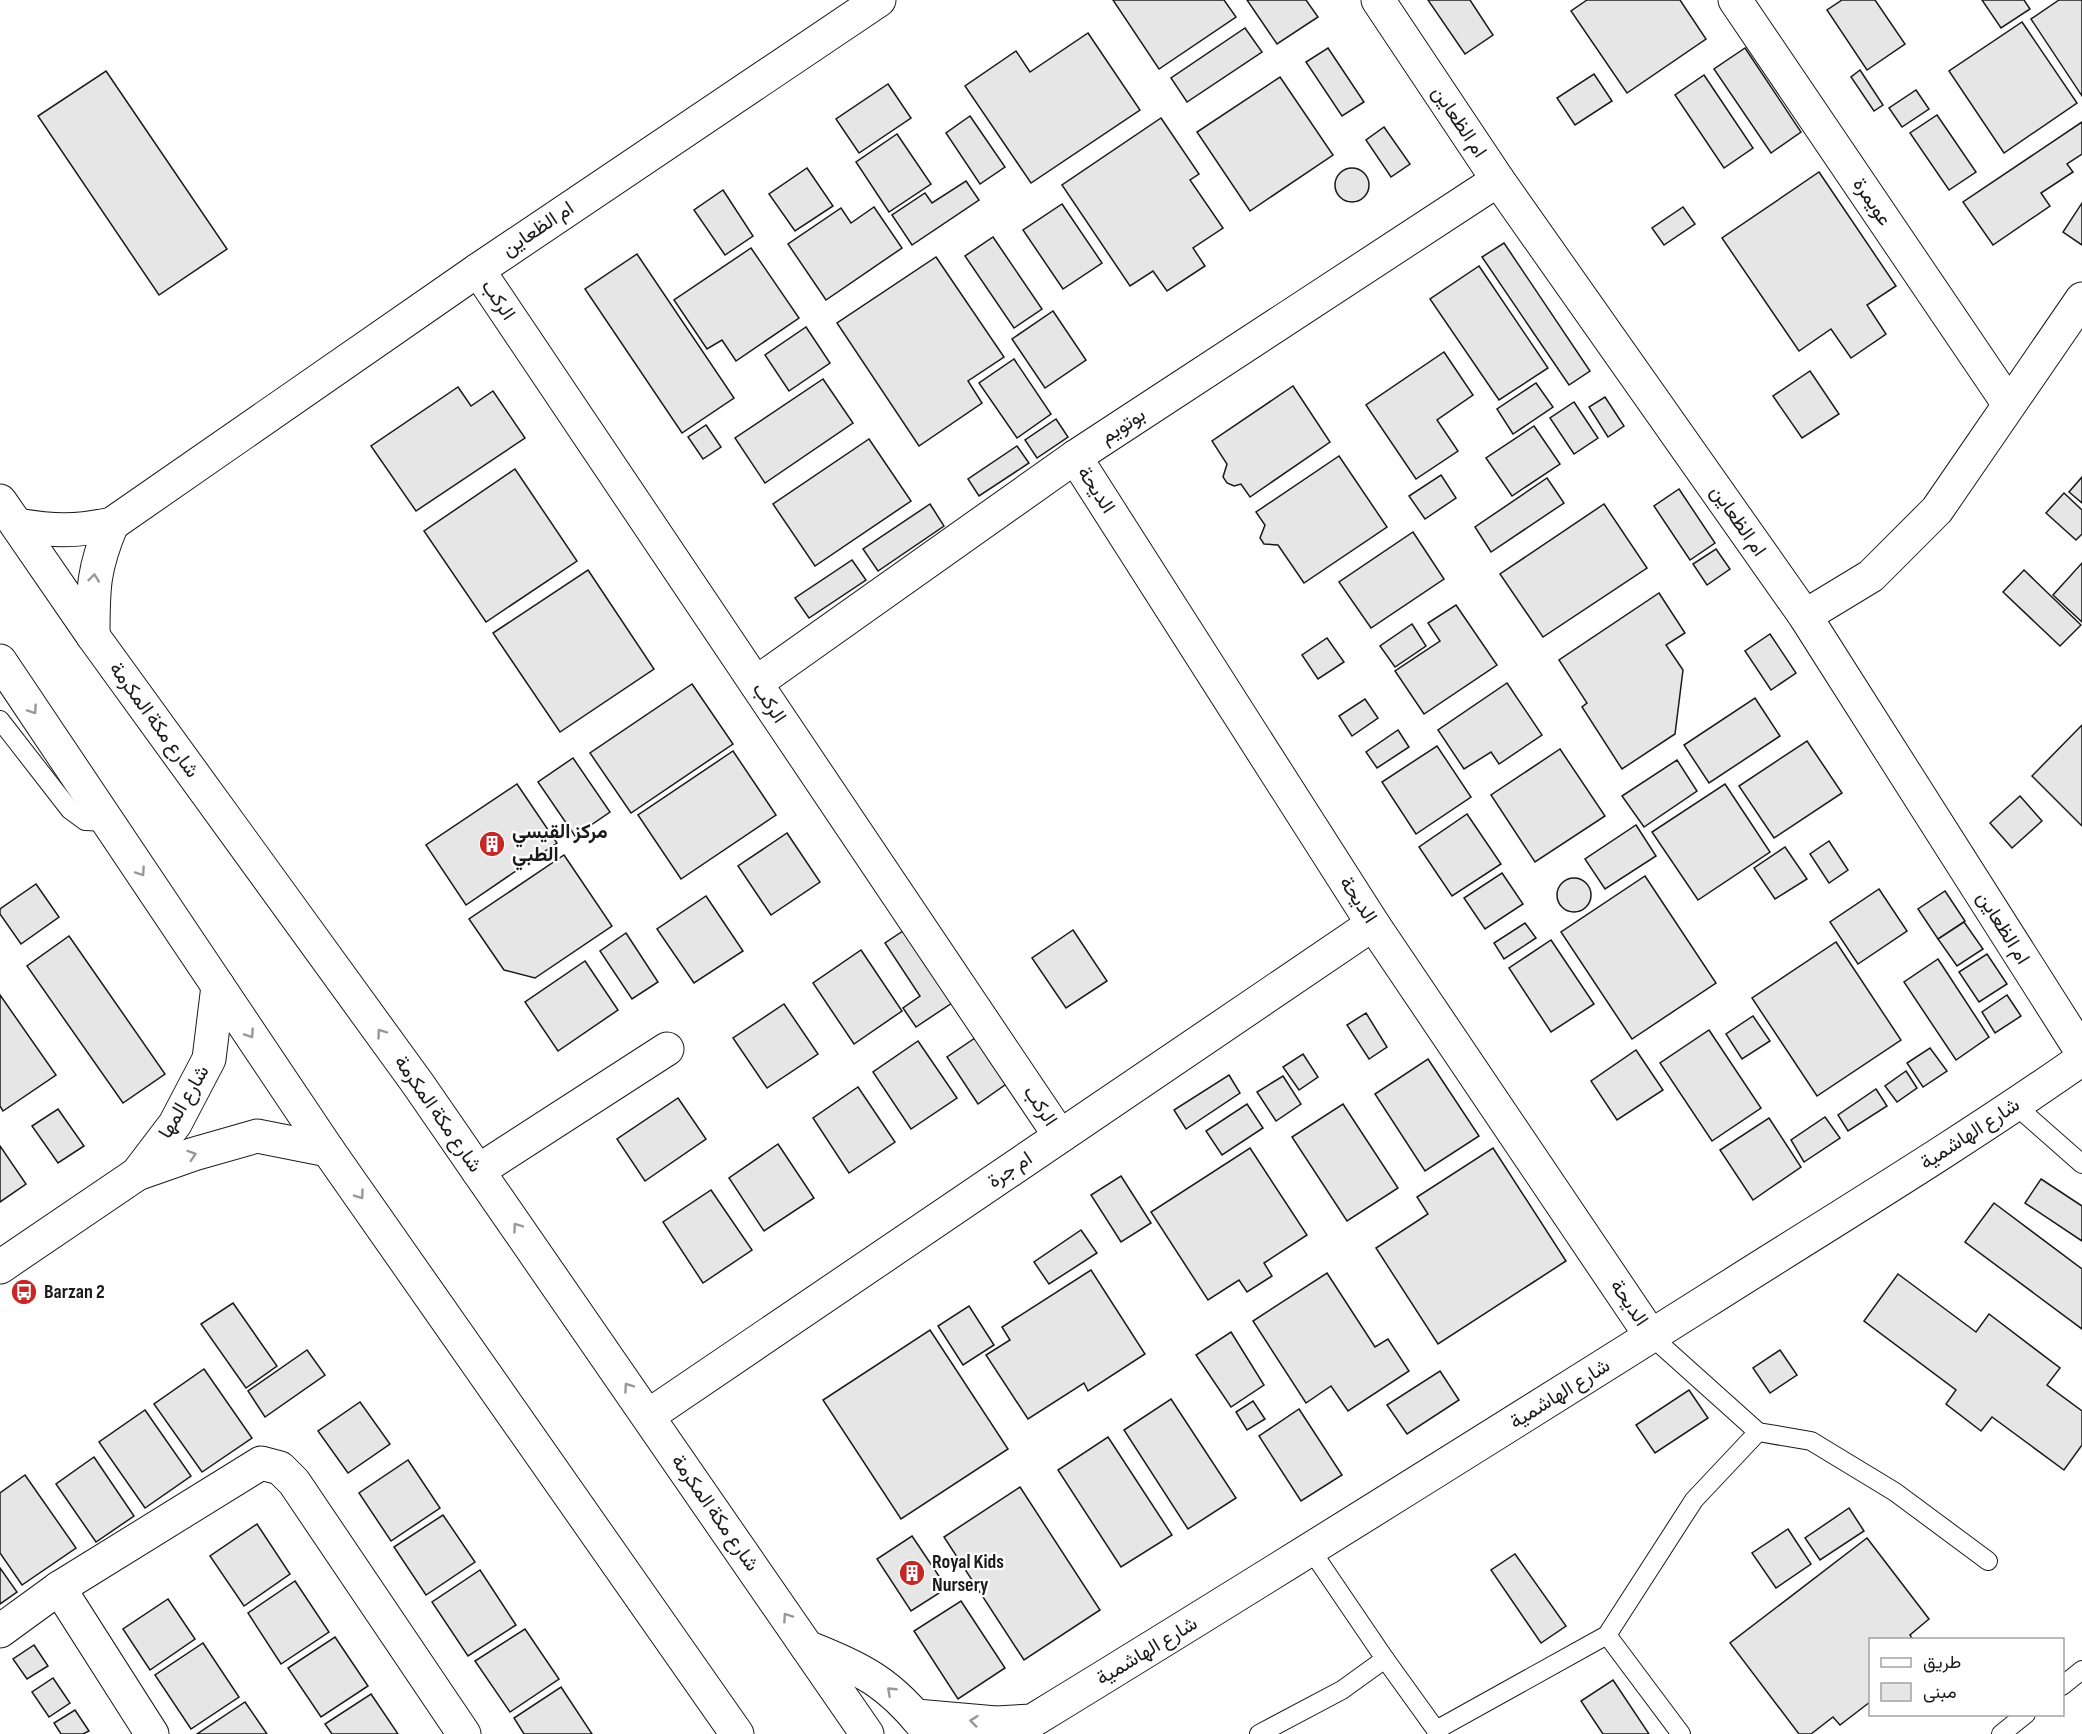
<svg xmlns="http://www.w3.org/2000/svg" width="2082" height="1734" font-family="'Sofia Sans Condensed',Vazirmatn,sans-serif">
<style>
.building{fill:#e6e6e6;stroke:#1a1a1a;stroke-width:1.5}
.lines{fill:none;stroke-linecap:round;stroke-linejoin:round}
.service-casing{stroke:#1a1a1a;stroke-width:20}
.minor-casing{stroke:#1a1a1a;stroke-width:35}
.tertiary-casing{stroke:#1a1a1a;stroke-width:35}
.secondary-casing{stroke:#1a1a1a;stroke-width:35}
.service{stroke:#fff;stroke-width:18}
.minor{stroke:#fff;stroke-width:33}
.tertiary{stroke:#fff;stroke-width:33}
.secondary{stroke:#fff;stroke-width:33}
.oneway{stroke:#989898}
.labels{text-anchor:middle;dominant-baseline:central;stroke-width:4.5;stroke-linejoin:round;paint-order:stroke}
.street-label{font-size:20px;fill:#1a1a1a;stroke:#fff}
.poi-label{font-size:20px;font-weight:bold;fill:#1a1a1a;stroke:#fff;text-anchor:start}
</style>
<rect width="100%" height="100%" fill="#fff"/>
<g class="building">
<path d="M1113 0H1224L1236 17 1159 69Z"/>
<path d="M1247 0H1306L1318 17 1277 44Z"/>
<path d="M1428 0H1470L1493 35 1465 54Z"/>
<path d="M1587 0H1680L1706 39 1627 93 1571 11Z"/>
<path d="M1842 0H1875L1905 44 1867 70 1827 10Z"/>
<path d="M1982 0H2024L2030 9 2001 28Z"/>
<path d="M2059 0H2082V96L2031 19Z"/>
<path d="M2022 22 2077 103 2004 153 1949 71Z"/>
<path d="M1245 28 1262 52 1187 102 1171 78Z"/>
<path d="M1088 33 1140 110 1031 183 965 86 1016 51 1030 72Z"/>
<path d="M1328 48 1364 102 1342 116 1306 62Z"/>
<path d="M1745 48 1801 132 1771 153 1714 69Z"/>
<path d="M1860 70 1883 105 1874 111 1851 77Z"/>
<path d="M106 71 227 249 159 295 38 116Z"/>
<path d="M1594 74 1612 101 1575 125 1557 98Z"/>
<path d="M1704 75 1753 148 1724 168 1675 95Z"/>
<path d="M1280 77 1333 155 1250 211 1197 132Z"/>
<path d="M888 84 911 118 859 153 836 119Z"/>
<path d="M1916 90 1929 109 1902 127 1889 108Z"/>
<path d="M1937 115 1976 172 1949 190 1910 133Z"/>
<path d="M970 116 1005 167 980 184 946 133Z"/>
<path d="M1161 118 1199 174 1190 180 1223 228 1193 248 1205 266 1167 291 1153 271 1130 286 1062 185Z"/>
<path d="M2082 122V154L2067 164 2073 172 2041 193 2050 206 1993 245 1963 202Z"/>
<path d="M1384 127 1410 164 1391 177 1366 140Z"/>
<path d="M897 134 931 184 889 212 856 162Z"/>
<path d="M807 168 833 206 795 231 769 194Z"/>
<circle cx="1352" cy="185" r="17"/>
<path d="M1819 172 1896 286 1867 305 1886 334 1851 358 1831 329 1799 351 1722 238Z"/>
<path d="M966 181 979 200 912 245 892 215 925 193 932 203Z"/>
<path d="M723 190 753 236 725 255 694 210Z"/>
<path d="M2082 203V245L2063 232Z"/>
<path d="M1062 204 1102 263 1063 289 1023 230Z"/>
<path d="M874 207 902 248 826 300 788 244 841 208 851 223Z"/>
<path d="M1683 207 1695 224 1664 245 1652 228Z"/>
<path d="M993 237 1042 309 1014 328 965 256Z"/>
<path d="M1504 243 1590 371 1569 385 1482 257Z"/>
<path d="M751 248 799 318 736 361 722 340 707 349 674 300Z"/>
<path d="M637 254 734 398 682 433 585 289Z"/>
<path d="M936 257 1004 357 968 381 982 403 919 446 837 323Z"/>
<path d="M1479 266 1548 368 1499 400 1430 299Z"/>
<path d="M1053 311 1086 360 1045 388 1012 339Z"/>
<path d="M806 327 830 363 789 391 765 355Z"/>
<path d="M1444 352 1473 395 1437 420 1458 451 1416 479 1366 405Z"/>
<path d="M1014 359 1051 414 1017 438 979 383Z"/>
<path d="M1810 371 1839 414 1802 438 1773 396Z"/>
<path d="M823 379 853 423 765 483 735 438Z"/>
<path d="M1536 383 1553 407 1513 434 1497 409Z"/>
<path d="M1293 386 1330 442 1250 497 1241 484 1234 486 1227 483 1223 477 1227 464 1212 441Z"/>
<path d="M458 387 471 406 493 391 525 438 416 511 371 446Z"/>
<path d="M1605 397 1624 426 1608 437 1589 407Z"/>
<path d="M1574 402 1598 438 1574 454 1550 418Z"/>
<path d="M1056 419 1068 437 1037 458 1025 440Z"/>
<path d="M706 425 721 447 703 459 688 437Z"/>
<path d="M1534 426 1560 464 1512 496 1486 458Z"/>
<path d="M869 439 911 501 815 566 773 504Z"/>
<path d="M1017 446 1029 463 979 496 968 479Z"/>
<path d="M1339 456 1387 527 1304 583 1278 545 1264 544 1260 538 1265 525 1256 512Z"/>
<path d="M515 469 577 561 486 622 424 531Z"/>
<path d="M1441 475 1456 498 1425 519 1409 496Z"/>
<path d="M2082 477V503L2069 492Z"/>
<path d="M1547 478 1564 503 1491 552 1475 527Z"/>
<path d="M1679 489 1715 543 1690 560 1654 506Z"/>
<path d="M2064 493 2082 510V534L2076 540 2046 513Z"/>
<path d="M930 504 944 526 878 571 863 549Z"/>
<path d="M1604 504 1647 568 1543 637 1500 574Z"/>
<path d="M1413 532 1444 579 1371 628 1339 582Z"/>
<path d="M1716 549 1730 569 1707 585 1693 564Z"/>
<path d="M852 560 866 580 809 618 795 598Z"/>
<path d="M2082 563V622L2053 595Z"/>
<path d="M588 570 654 669 560 732 493 633Z"/>
<path d="M2024 570 2081 625 2060 646 2003 592Z"/>
<path d="M1659 593 1685 633 1666 645 1683 670 1675 734 1622 769 1582 707 1587 703 1559 660Z"/>
<path d="M1456 605 1497 665 1424 714 1395 671 1440 641 1428 623Z"/>
<path d="M1412 624 1426 646 1395 667 1380 646Z"/>
<path d="M1770 634 1796 673 1771 690 1745 651Z"/>
<path d="M1327 638 1344 662 1318 679 1302 655Z"/>
<path d="M1507 683 1542 735 1499 764 1491 752 1464 769 1438 730Z"/>
<path d="M692 684 733 744 631 813 590 753Z"/>
<path d="M1755 698 1780 736 1709 783 1684 745Z"/>
<path d="M1365 699 1378 718 1352 736 1339 716Z"/>
<path d="M2082 725V826L2032 776Z"/>
<path d="M1398 730 1409 747 1377 768 1366 752Z"/>
<path d="M1807 741 1842 793 1774 838 1739 786Z"/>
<path d="M1437 746 1471 797 1416 834 1382 782Z"/>
<path d="M1560 749 1605 816 1535 862 1491 795Z"/>
<path d="M733 751 776 815 681 879 638 815Z"/>
<path d="M573 758 610 812 575 836 538 782Z"/>
<path d="M1677 760 1697 791 1644 827 1622 796Z"/>
<path d="M517 784 557 843 466 905 426 845Z"/>
<path d="M1725 784 1770 852 1698 900 1652 832Z"/>
<path d="M2020 796 2042 821 2012 848 1990 823Z"/>
<path d="M1467 814 1501 864 1452 896 1419 847Z"/>
<path d="M1636 825 1656 856 1605 889 1585 859Z"/>
<path d="M787 833 820 882 771 915 738 866Z"/>
<path d="M1829 841 1848 870 1829 883 1810 854Z"/>
<path d="M1785 847 1807 879 1775 899 1754 868Z"/>
<path d="M564 855 612 926 535 978 504 970 469 919Z"/>
<path d="M1502 873 1523 904 1485 929 1464 898Z"/>
<path d="M1645 876 1716 983 1632 1039 1561 932Z"/>
<circle cx="1574" cy="895" r="17"/>
<path d="M36 884 59 917 21 944 0 914V909Z"/>
<path d="M1879 889 1907 931 1858 964 1830 922Z"/>
<path d="M1945 891 1965 921 1938 939 1918 909Z"/>
<path d="M706 896 743 951 694 983 657 929Z"/>
<path d="M1964 922 1983 949 1957 966 1938 939Z"/>
<path d="M1525 923 1536 938 1504 959 1494 943Z"/>
<path d="M906 929 955 1001 916 1027 903 1008 920 996 885 943Z"/>
<path d="M1073 930 1107 981 1066 1008 1032 958Z"/>
<path d="M626 933 658 982 632 999 600 951Z"/>
<path d="M69 936 165 1074 123 1103 27 966Z"/>
<path d="M1551 940 1594 1004 1551 1032 1509 968Z"/>
<path d="M1836 942 1901 1040 1817 1096 1752 998Z"/>
<path d="M861 950 902 1011 854 1044 813 983Z"/>
<path d="M1987 954 2007 984 1979 1002 1959 972Z"/>
<path d="M1938 959 1989 1037 1956 1060 1904 982Z"/>
<path d="M585 961 618 1010 558 1051 525 1002Z"/>
<path d="M0 995 56 1075 3 1111 0 1106Z"/>
<path d="M2007 995 2021 1016 1995 1033 1982 1012Z"/>
<path d="M784 1004 818 1054 767 1088 733 1038Z"/>
<path d="M1366 1013 1387 1047 1369 1059 1347 1025Z"/>
<path d="M1753 1016 1770 1041 1742 1059 1726 1034Z"/>
<path d="M1709 1030 1761 1108 1712 1141 1660 1063Z"/>
<path d="M978 1036 1009 1082 978 1104 947 1057Z"/>
<path d="M918 1041 957 1098 911 1129 873 1072Z"/>
<path d="M1930 1048 1947 1071 1923 1087 1907 1063Z"/>
<path d="M1636 1050 1663 1090 1617 1120 1591 1081Z"/>
<path d="M1303 1054 1318 1077 1299 1090 1283 1067Z"/>
<path d="M1428 1059 1479 1136 1425 1171 1375 1094Z"/>
<path d="M1906 1071 1917 1088 1897 1102 1885 1086Z"/>
<path d="M1229 1075 1240 1093 1186 1129 1174 1110Z"/>
<path d="M1283 1076 1301 1104 1276 1121 1257 1092Z"/>
<path d="M858 1087 895 1142 849 1173 813 1118Z"/>
<path d="M1876 1089 1887 1106 1848 1131 1838 1115Z"/>
<path d="M678 1098 706 1139 645 1181 617 1139Z"/>
<path d="M1247 1104 1263 1128 1222 1155 1206 1131Z"/>
<path d="M1343 1104 1398 1188 1347 1221 1292 1137Z"/>
<path d="M58 1109 84 1146 58 1163 32 1126Z"/>
<path d="M1825 1117 1840 1138 1804 1162 1791 1140Z"/>
<path d="M1769 1118 1801 1167 1753 1200 1720 1150Z"/>
<path d="M778 1144 814 1198 764 1231 729 1178Z"/>
<path d="M0 1146 26 1184 0 1202Z"/>
<path d="M1250 1148 1307 1235 1264 1263 1272 1276 1247 1292 1239 1280 1208 1300 1151 1212Z"/>
<path d="M1493 1148 1566 1261 1438 1344 1376 1248 1428 1214 1417 1197Z"/>
<path d="M1121 1176 1151 1223 1121 1242 1091 1195Z"/>
<path d="M2041 1179 2082 1206V1241L2025 1203Z"/>
<path d="M711 1190 752 1250 703 1283 663 1222Z"/>
<path d="M1994 1203 2082 1269V1329L1965 1242Z"/>
<path d="M1081 1230 1097 1253 1049 1284 1034 1262Z"/>
<path d="M1091 1270 1145 1354 1088 1391 1084 1383 1028 1419 986 1355 1010 1340 1002 1327Z"/>
<path d="M1327 1273 1375 1347 1388 1339 1409 1371 1348 1411 1331 1386 1306 1403 1253 1321Z"/>
<path d="M1898 1274 1976 1332 1989 1314 2060 1368 2047 1385 2082 1411V1445L2064 1470 1992 1417 1981 1431 1946 1404 1956 1390 1864 1321Z"/>
<path d="M233 1303 277 1366 246 1388 201 1324Z"/>
<path d="M969 1306 994 1345 963 1365 938 1326Z"/>
<path d="M930 1330 1008 1449 901 1519 823 1400Z"/>
<path d="M1231 1332 1264 1385 1231 1407 1196 1355Z"/>
<path d="M307 1350 325 1375 265 1417 248 1391Z"/>
<path d="M1780 1350 1797 1375 1770 1393 1753 1368Z"/>
<path d="M204 1369 252 1438 202 1472 154 1404Z"/>
<path d="M1440 1371 1459 1400 1407 1434 1387 1405Z"/>
<path d="M1689 1390 1708 1418 1655 1453 1636 1425Z"/>
<path d="M1171 1399 1236 1498 1188 1529 1124 1430Z"/>
<path d="M1253 1401 1265 1419 1247 1430 1236 1412Z"/>
<path d="M360 1402 390 1444 348 1473 318 1431Z"/>
<path d="M1299 1409 1342 1475 1301 1501 1259 1436Z"/>
<path d="M145 1410 191 1476 145 1508 99 1442Z"/>
<path d="M1108 1437 1172 1535 1121 1567 1058 1470Z"/>
<path d="M94 1457 134 1516 96 1542 56 1484Z"/>
<path d="M408 1460 440 1508 391 1541 359 1493Z"/>
<path d="M25 1475 76 1548 22 1585 0 1553V1493Z"/>
<path d="M1020 1487 1100 1610 1024 1660 944 1537Z"/>
<path d="M1849 1508 1864 1531 1820 1560 1805 1538Z"/>
<path d="M443 1515 475 1562 426 1595 394 1547Z"/>
<path d="M257 1524 290 1574 244 1606 210 1556Z"/>
<path d="M1788 1529 1811 1564 1776 1588 1752 1553Z"/>
<path d="M912 1536 947 1588 911 1611 877 1559Z"/>
<path d="M1867 1538 1929 1619 1910 1635 1913 1640H1870V1702L1840 1725 1833 1717 1811 1734H1799L1730 1643Z"/>
<path d="M1515 1554 1566 1626 1541 1643 1491 1570Z"/>
<path d="M0 1568 17 1592 0 1604Z"/>
<path d="M480 1570 516 1625 468 1656 432 1602Z"/>
<path d="M295 1581 329 1632 281 1664 248 1613Z"/>
<path d="M168 1599 195 1639 150 1670 123 1629Z"/>
<path d="M961 1601 1005 1668 958 1699 914 1631Z"/>
<path d="M525 1629 559 1679 510 1712 475 1661Z"/>
<path d="M335 1637 368 1686 321 1717 288 1668Z"/>
<path d="M203 1643 239 1697 191 1729 155 1675Z"/>
<path d="M34 1645 48 1666 27 1679 13 1659Z"/>
<path d="M53 1678 70 1703 49 1717 32 1692Z"/>
<path d="M1613 1680 1649 1734H1603L1581 1701Z"/>
<path d="M561 1687 592 1734H524L514 1718Z"/>
<path d="M371 1694 398 1734H332L325 1724Z"/>
<path d="M245 1702 267 1734H197Z"/>
<path d="M75 1710 89 1731 83 1734H61L54 1723Z"/>
</g>
<g class="lines">
<g class="service-casing">
<g id="service">
<path d="M0 720 70 810 85 821 108 822"/>
<path d="M2015 1105 2082 1164"/>
<path d="M1651 1336 1758 1432"/>
<path d="M1607 1635 1681 1734"/>
<path d="M1385 1659 1439 1734"/>
<path d="M2062 1686 2082 1670"/>
<path d="M1436 1730 1607 1635 1694 1500 1758 1432 1811 1441 1895 1492 1988 1561"/>
<path d="M1259 1734 1342 1690 1385 1659 1311 1550"/>
<path d="M2001 1734 2026 1714"/>
</g>
</g>
<g class="minor-casing">
<g id="minor">
<path d="M1378 0 1498 180 1805 616 2082 1052"/>
<path d="M1735 0 2008 403"/>
<path d="M478 270 1060 1136"/>
<path d="M1075 457 1373 924 1651 1336"/>
<path d="M17 525C53 531 75 532 112 524L478 270 879 0"/>
<path d="M1805 616 1871 576 1937 510 2082 299"/>
<path d="M93 636C93 588 93 569 112 524"/>
<path d="M756 683 1075 457 1498 180"/>
<path d="M478 1171 667 1049"/>
<path d="M648 1416 1373 924"/>
<path d="M59 1588 152 1734"/>
<path d="M0 1631 59 1588 261 1463 280 1468 294 1482 464 1734"/>
<path d="M807 1647C864 1670 891 1683 929 1733"/>
<path d="M916 1716 996 1723 1032 1721C1258 1583 1481 1443 1705 1302 1831 1222 1959 1145 2082 1059"/>
</g>
</g>
<g class="tertiary-casing">
<g id="tertiary">
<path d="M137 1174 175 1124 209 1059 218 986"/>
<path d="M0 1267 137 1174 194 1154 257 1136 328 1150"/>
</g>
</g>
<g class="secondary-casing">
<g id="secondary">
<path d="M0 501 93 636 418 1084 867 1734"/>
<path d="M0 661 328 1150 737 1734"/>
</g>
</g>
<use href="#service" class="service"/>
<use href="#minor" class="minor"/>
<use href="#tertiary" class="tertiary"/>
<use href="#secondary" class="secondary"/>
</g>
<defs><path id="oneway-chevron" d="M-2-3.5L2.5 0L-2 3.5" fill="none" stroke-width="1.6" stroke-linecap="round" stroke-linejoin="round" transform="scale(1.5)"/></defs>
<g class="oneway">
<use href="#oneway-chevron" transform="translate(94 578) rotate(-84)"/>
<use href="#oneway-chevron" transform="translate(33 710) rotate(56)"/>
<use href="#oneway-chevron" transform="translate(141 872) rotate(56)"/>
<use href="#oneway-chevron" transform="translate(381 1033) rotate(-126)"/>
<use href="#oneway-chevron" transform="translate(250 1034) rotate(56)"/>
<use href="#oneway-chevron" transform="translate(192 1155) rotate(-18)"/>
<use href="#oneway-chevron" transform="translate(360 1195) rotate(55)"/>
<use href="#oneway-chevron" transform="translate(517 1227) rotate(-125)"/>
<use href="#oneway-chevron" transform="translate(628 1387) rotate(-125)"/>
<use href="#oneway-chevron" transform="translate(787 1617) rotate(-124)"/>
<use href="#oneway-chevron" transform="translate(891 1691) rotate(-137)"/>
<use href="#oneway-chevron" transform="translate(974 1721) rotate(-174)"/>
</g>
<defs>
<g id="building-disc" transform="scale(1.35)"><circle r="9.5" fill="#c62828" stroke="#fff"/><path d="M-4-6H4V6H1V3H-1V6H-4ZM-2.5-4.3h1.7v1.8h-1.7ZM.8-4.3h1.7v1.8H.8ZM-2.5-1h1.7V.8h-1.7ZM.8-1h1.7V.8H.8Z" fill="#fff"/></g>
<g id="bus-disc" transform="scale(1.35)"><circle r="9.5" fill="#c62828" stroke="#fff"/><path d="M-5-6H5V4H4V6H2V4H-2V6H-4V4H-5ZM-3.5-4V0h7V-4ZM-3.5 1.2v1.5H-2V1.2ZM2 1.2v1.5H3.5V1.2Z" fill="#fff"/></g>
</defs>
<g fill-rule="evenodd">
<use href="#building-disc" x="492" y="844"/>
<use href="#bus-disc" x="24" y="1292"/>
<use href="#building-disc" x="912" y="1573"/>
</g>
<g class="labels">
<g class="street-label">
<text transform="translate(1459 122) rotate(56)">ام الظعاين</text>
<text transform="translate(1872 202) rotate(56)">عويمرة</text>
<text transform="translate(538 229) rotate(-34)">ام الظعاين</text>
<text transform="translate(498 300) rotate(56)">الركب</text>
<text transform="translate(1123 426) rotate(-33)">بوتويم</text>
<text transform="translate(1096 490) rotate(57)">الديحة</text>
<text transform="translate(1738 521) rotate(55)">ام الظعاين</text>
<text transform="translate(769 703) rotate(56)">الركب</text>
<text transform="translate(154 720) rotate(54)">شارع مكة المكرمة</text>
<text transform="translate(1358 900) rotate(57)">الديحة</text>
<text transform="translate(2003 928) rotate(58)">ام الظعاين</text>
<text transform="translate(184 1102) rotate(-60)">شارع المها</text>
<text transform="translate(1040 1106) rotate(56)">الركب</text>
<text transform="translate(438 1114) rotate(55)">شارع مكة المكرمة</text>
<text transform="translate(1970 1134) rotate(-33)">شارع الهاشمية</text>
<text transform="translate(1010 1170) rotate(-34)">ام جرة</text>
<text transform="translate(1629 1303) rotate(56)">الديحة</text>
<text transform="translate(1560 1394) rotate(-32)">شارع الهاشمية</text>
<text transform="translate(715 1513) rotate(55)">شارع مكة المكرمة</text>
<text transform="translate(1147 1651) rotate(-31)">شارع الهاشمية</text>
</g>
<g class="poi-label">
<text x="512" y="832">مركز القيسي<tspan x="512" dy="23">الطبي</tspan></text>
<text x="44" y="1292">Barzan 2</text>
<text x="932" y="1562">Royal Kids<tspan x="932" dy="23">Nursery</tspan></text>
</g>
</g>
<rect x="1869" y="1638" width="195" height="78" fill="#ffffff" stroke="#a3a3a3" stroke-width="1.5"/>
<rect x="1881" y="1658" width="30" height="9" fill="#ffffff" stroke="#a3a3a3" stroke-width="1.5"/>
<text x="1923" y="1668" font-size="18" fill="#1a1a1a">طريق</text>
<rect x="1881" y="1683" width="30" height="18" fill="#e6e6e6" stroke="#a3a3a3" stroke-width="1.5"/>
<text x="1923" y="1698" font-size="18" fill="#1a1a1a">مبنى</text>
</svg>
